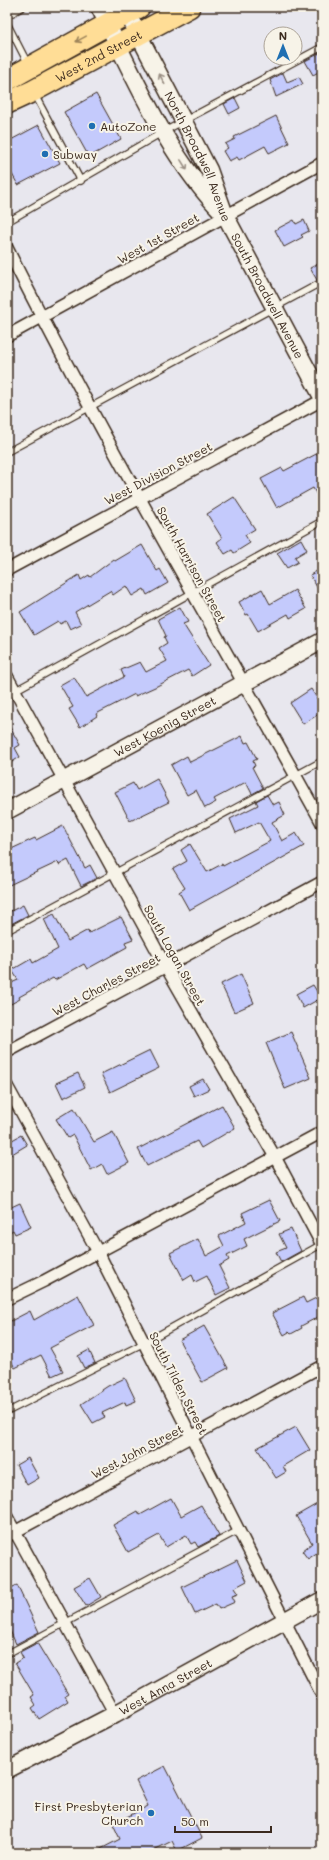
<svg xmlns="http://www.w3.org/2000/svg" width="329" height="1860" font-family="Mali,sans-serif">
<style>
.building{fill:#c4cafc;stroke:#3b2a1e}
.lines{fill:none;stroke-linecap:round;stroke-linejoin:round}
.lane-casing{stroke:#3b2a1e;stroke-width:8}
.street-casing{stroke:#3b2a1e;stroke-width:14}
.secondary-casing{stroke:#3b2a1e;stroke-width:19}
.highway-casing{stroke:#3b2a1e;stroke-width:24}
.lane{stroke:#f7f3e8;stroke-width:5.5}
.street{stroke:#f7f3e8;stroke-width:11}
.secondary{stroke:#f7f3e8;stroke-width:16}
.highway{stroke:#ffdd96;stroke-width:21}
.oneway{stroke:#9d845a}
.oneway2{stroke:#998e83}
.poi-dot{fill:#1f6fb2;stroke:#f7f3e8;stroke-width:1.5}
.labels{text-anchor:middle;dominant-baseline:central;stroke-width:4;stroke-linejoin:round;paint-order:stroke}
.street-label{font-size:12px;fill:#3b2a1e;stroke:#f7f3e8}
.poi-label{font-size:12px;fill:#3b2a1e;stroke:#f7f3e8;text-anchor:start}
</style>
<rect width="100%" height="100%" fill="#e8e7ee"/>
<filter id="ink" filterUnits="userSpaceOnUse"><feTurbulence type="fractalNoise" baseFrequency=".025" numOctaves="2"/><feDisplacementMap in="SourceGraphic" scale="8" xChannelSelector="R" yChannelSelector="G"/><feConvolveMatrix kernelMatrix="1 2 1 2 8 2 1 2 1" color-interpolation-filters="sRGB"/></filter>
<g filter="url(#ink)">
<g class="building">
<path d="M322 52V70L313 75 305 61Z"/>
<path d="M283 73 287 82 299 77 303 84 276 97 270 80Z"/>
<path d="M96 94 121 139 89 157 64 112Z"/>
<path d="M235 98 240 108 229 114 224 104Z"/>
<path d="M276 116 289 143 269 153 265 146 239 160 237 157 229 161 223 151 228 148 225 144 235 139 234 137Z"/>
<path d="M39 125 60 163 18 185 7 165V142Z"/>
<path d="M294 220 296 224 304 220 309 231 301 235 303 237 284 247 275 230Z"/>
<path d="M322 262V278L317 280 310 268Z"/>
<path d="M322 451V504L313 488 277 508 261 479 282 468 284 471Z"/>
<path d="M234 497 255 529 245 535 250 543 234 553 232 550 225 554 217 542 222 538 207 514Z"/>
<path d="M301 539 307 550 295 557 298 562 287 568 277 553Z"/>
<path d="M142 545 157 571 160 569 168 583 147 595 144 589 132 596 126 586 113 595 110 591 75 612 81 624 70 629 66 621 60 624 58 621 34 635 20 612 79 575 81 580 89 575 90 577 114 559 115 561Z"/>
<path d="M322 568V596L310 575Z"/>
<path d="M262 589 270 604 295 590 306 609 290 618 288 614 258 631 248 614 246 615 239 602Z"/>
<path d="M180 607 188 622 183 624 209 665 192 676 188 670 155 687 135 696V694L96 714 97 716 80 727 69 709 73 707 60 685 74 677 86 697 124 677 121 670 140 662 146 672 167 661 159 648 167 643 164 637 166 636 158 619Z"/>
<path d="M311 689 322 706V712L303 724 290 703Z"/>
<path d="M7 722 20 745 15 748 20 757 7 765Z"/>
<path d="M242 736 245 743 248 742 257 759 253 761 255 766 252 767 263 788 252 794 246 782 214 799 216 802 205 808 196 790 187 795 171 765 187 756 190 762Z"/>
<path d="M157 779 169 802 130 821 115 792 133 783 137 790Z"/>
<path d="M267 795 273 805 279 802 285 815 272 822 282 841 296 833 304 846 189 910 179 892 185 888 173 869 187 861 181 850 190 844 207 872 222 864 223 866 270 841 259 822 236 833 230 819 258 805 256 801Z"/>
<path d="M63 826 85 868 90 865 97 878 81 886 68 860 59 865 58 862 7 886V851L35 838 36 840Z"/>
<path d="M23 905 28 915 7 926V913Z"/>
<path d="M54 914 68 941 88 930 89 933 121 917 133 939 125 942 127 947 87 969 84 964 55 980 53 978 19 997 20 999 7 1006V985L18 980 12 970 31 959 33 963 58 949 44 919Z"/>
<path d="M241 974 254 1003 234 1012 221 984Z"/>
<path d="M313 985 321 998 303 1008 296 994Z"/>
<path d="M291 1032 311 1078 285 1089 266 1043Z"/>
<path d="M150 1050 159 1068 110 1092 101 1074Z"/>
<path d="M78 1073 85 1087 63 1098 56 1083Z"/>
<path d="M203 1079 209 1089 194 1096 189 1086Z"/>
<path d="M222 1105 235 1128 201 1148 197 1141 147 1166 138 1149Z"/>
<path d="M74 1108 94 1142 113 1132 129 1163 107 1174 102 1164 91 1170 73 1135 68 1138 56 1119Z"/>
<path d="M21 1135 27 1145 7 1157V1143Z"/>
<path d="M269 1200 280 1221 244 1239 247 1246 227 1256 229 1260 219 1266 230 1288 216 1295 207 1276 195 1282 192 1275 184 1280 170 1253 198 1239 206 1256 224 1246 219 1236 246 1222 242 1213Z"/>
<path d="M20 1203 31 1227 15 1234 13 1230 7 1234V1209Z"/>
<path d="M291 1229 301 1251 281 1262 276 1252 286 1248 279 1234Z"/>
<path d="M78 1295 94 1325 50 1348 63 1371 52 1376 41 1355 15 1368 10 1359 7 1362V1323L30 1311 34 1320Z"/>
<path d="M322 1295V1315L301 1326 302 1328 291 1334 289 1332 284 1335 272 1313 303 1297 306 1303Z"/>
<path d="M204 1326 228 1368 202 1382 179 1340Z"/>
<path d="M89 1350 95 1363 84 1368 78 1356Z"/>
<path d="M125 1378 136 1401 126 1405 125 1402 102 1413 105 1417 93 1423 81 1404 108 1386Z"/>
<path d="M296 1427 310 1450 283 1466 286 1472 276 1478 257 1448Z"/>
<path d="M28 1458 39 1478 27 1485 16 1465Z"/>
<path d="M171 1498 181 1516 201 1505 219 1536 198 1547 195 1542 191 1544 186 1535 166 1547 159 1535 128 1552 113 1525 138 1511 140 1515Z"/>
<path d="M317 1504 322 1512V1559L318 1552 308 1559 302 1551 312 1543 296 1516Z"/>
<path d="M237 1560 247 1581 234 1588 238 1594 232 1596 235 1602 219 1609 216 1604 195 1614 182 1587Z"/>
<path d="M90 1578 101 1597 86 1606 74 1587Z"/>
<path d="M17 1585 39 1632 16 1644 7 1624V1590Z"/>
<path d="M37 1643 68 1694 65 1696 68 1701 39 1719 32 1708 36 1705 31 1697 34 1695 15 1663 23 1658 20 1652Z"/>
<path d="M165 1766 202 1838 177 1851 172 1841 148 1853H93L120 1839 113 1824 148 1806 136 1781Z"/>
</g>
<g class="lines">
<g class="lane-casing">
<g id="lane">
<path d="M7 16 23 7"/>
<path d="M7 23 28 64"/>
<path d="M35 95 81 181"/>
<path d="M7 222 163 132 322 47"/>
<path d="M7 452 322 282"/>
<path d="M7 695 322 521"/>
<path d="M7 931 322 761"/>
<path d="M7 1412 144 1343 322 1244"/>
<path d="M7 1654 239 1530"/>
</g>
</g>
<g class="street-casing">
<g id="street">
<path d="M7 248C105 444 216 632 322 823"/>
<path d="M7 336 322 163"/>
<path d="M7 570 322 400"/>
<path d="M7 676 166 967 275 1157 322 1245"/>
<path d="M7 1052 322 882"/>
<path d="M7 1086 98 1252 322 1695"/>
<path d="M7 1299 44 1281 322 1132"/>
<path d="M7 1517 115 1714"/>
<path d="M7 1536 322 1366"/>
</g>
</g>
<g class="secondary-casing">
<g id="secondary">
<path d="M99 7C135 78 167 156 223 213"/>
<path id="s1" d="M124 7 209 170 225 215 322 397"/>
<path id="s2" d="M7 811 322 641"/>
<path id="s3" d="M7 1770 115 1714 322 1600"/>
</g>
</g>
<g class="highway-casing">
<g id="highway">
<path d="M7 80 139 7"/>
<path id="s4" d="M7 103 33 91 189 7"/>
</g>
</g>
<use href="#lane" class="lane"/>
<use href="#street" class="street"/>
<use href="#secondary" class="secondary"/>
<use href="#highway" class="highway"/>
</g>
<defs><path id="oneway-shaft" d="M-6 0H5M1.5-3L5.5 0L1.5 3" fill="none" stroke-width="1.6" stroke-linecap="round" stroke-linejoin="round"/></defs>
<use class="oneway" href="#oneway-shaft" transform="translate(81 39) rotate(151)"/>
<g class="oneway2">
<use href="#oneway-shaft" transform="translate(162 79) rotate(-117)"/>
<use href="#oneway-shaft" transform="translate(184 165) rotate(58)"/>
</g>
</g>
<g class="poi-dot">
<circle cx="92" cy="126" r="4"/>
<circle cx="45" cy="154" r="4"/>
<circle cx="151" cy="1813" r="4"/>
</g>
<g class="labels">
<g class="street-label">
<text stroke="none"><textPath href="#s4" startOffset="103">West 2nd Street</textPath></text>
<text stroke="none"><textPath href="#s1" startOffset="167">North Broadwell Avenue</textPath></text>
<text transform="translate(158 238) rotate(-29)">West 1st Street</text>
<text stroke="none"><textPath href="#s1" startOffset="323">South Broadwell Avenue</textPath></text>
<text transform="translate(158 473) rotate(-28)">West Division Street</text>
<text transform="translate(192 564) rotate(61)">South Harrison Street</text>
<text stroke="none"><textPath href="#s2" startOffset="179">West Koenig Street</textPath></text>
<text transform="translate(175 955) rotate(61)">South Logan Street</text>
<text transform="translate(106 984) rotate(-28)">West Charles Street</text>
<text transform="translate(179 1383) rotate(63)">South Tilden Street</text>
<text transform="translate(137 1451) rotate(-28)">West John Street</text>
<text stroke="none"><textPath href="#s3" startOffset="179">West Anna Street</textPath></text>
</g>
<g class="poi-label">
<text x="100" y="126">AutoZone</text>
<text x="53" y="154">Subway</text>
<text x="143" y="1806" text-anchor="end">First Presbyterian<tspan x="143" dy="14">Church</tspan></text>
</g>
</g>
<rect width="329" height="1860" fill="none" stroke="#f7f3e8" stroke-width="24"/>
<rect x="12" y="12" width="305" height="1836" fill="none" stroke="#3b2a1e" stroke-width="1.5" filter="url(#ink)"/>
<g transform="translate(283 46)"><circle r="19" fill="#f7f3e8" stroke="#aca397"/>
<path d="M0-3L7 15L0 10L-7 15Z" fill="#1f6fb2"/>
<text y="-6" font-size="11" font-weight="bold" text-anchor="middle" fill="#3b2a1e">N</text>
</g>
<path d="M175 1826v6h96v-6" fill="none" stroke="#3b2a1e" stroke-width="2"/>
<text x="181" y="1826" font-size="12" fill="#3b2a1e" stroke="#f7f3e8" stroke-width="3" paint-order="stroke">50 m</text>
</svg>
